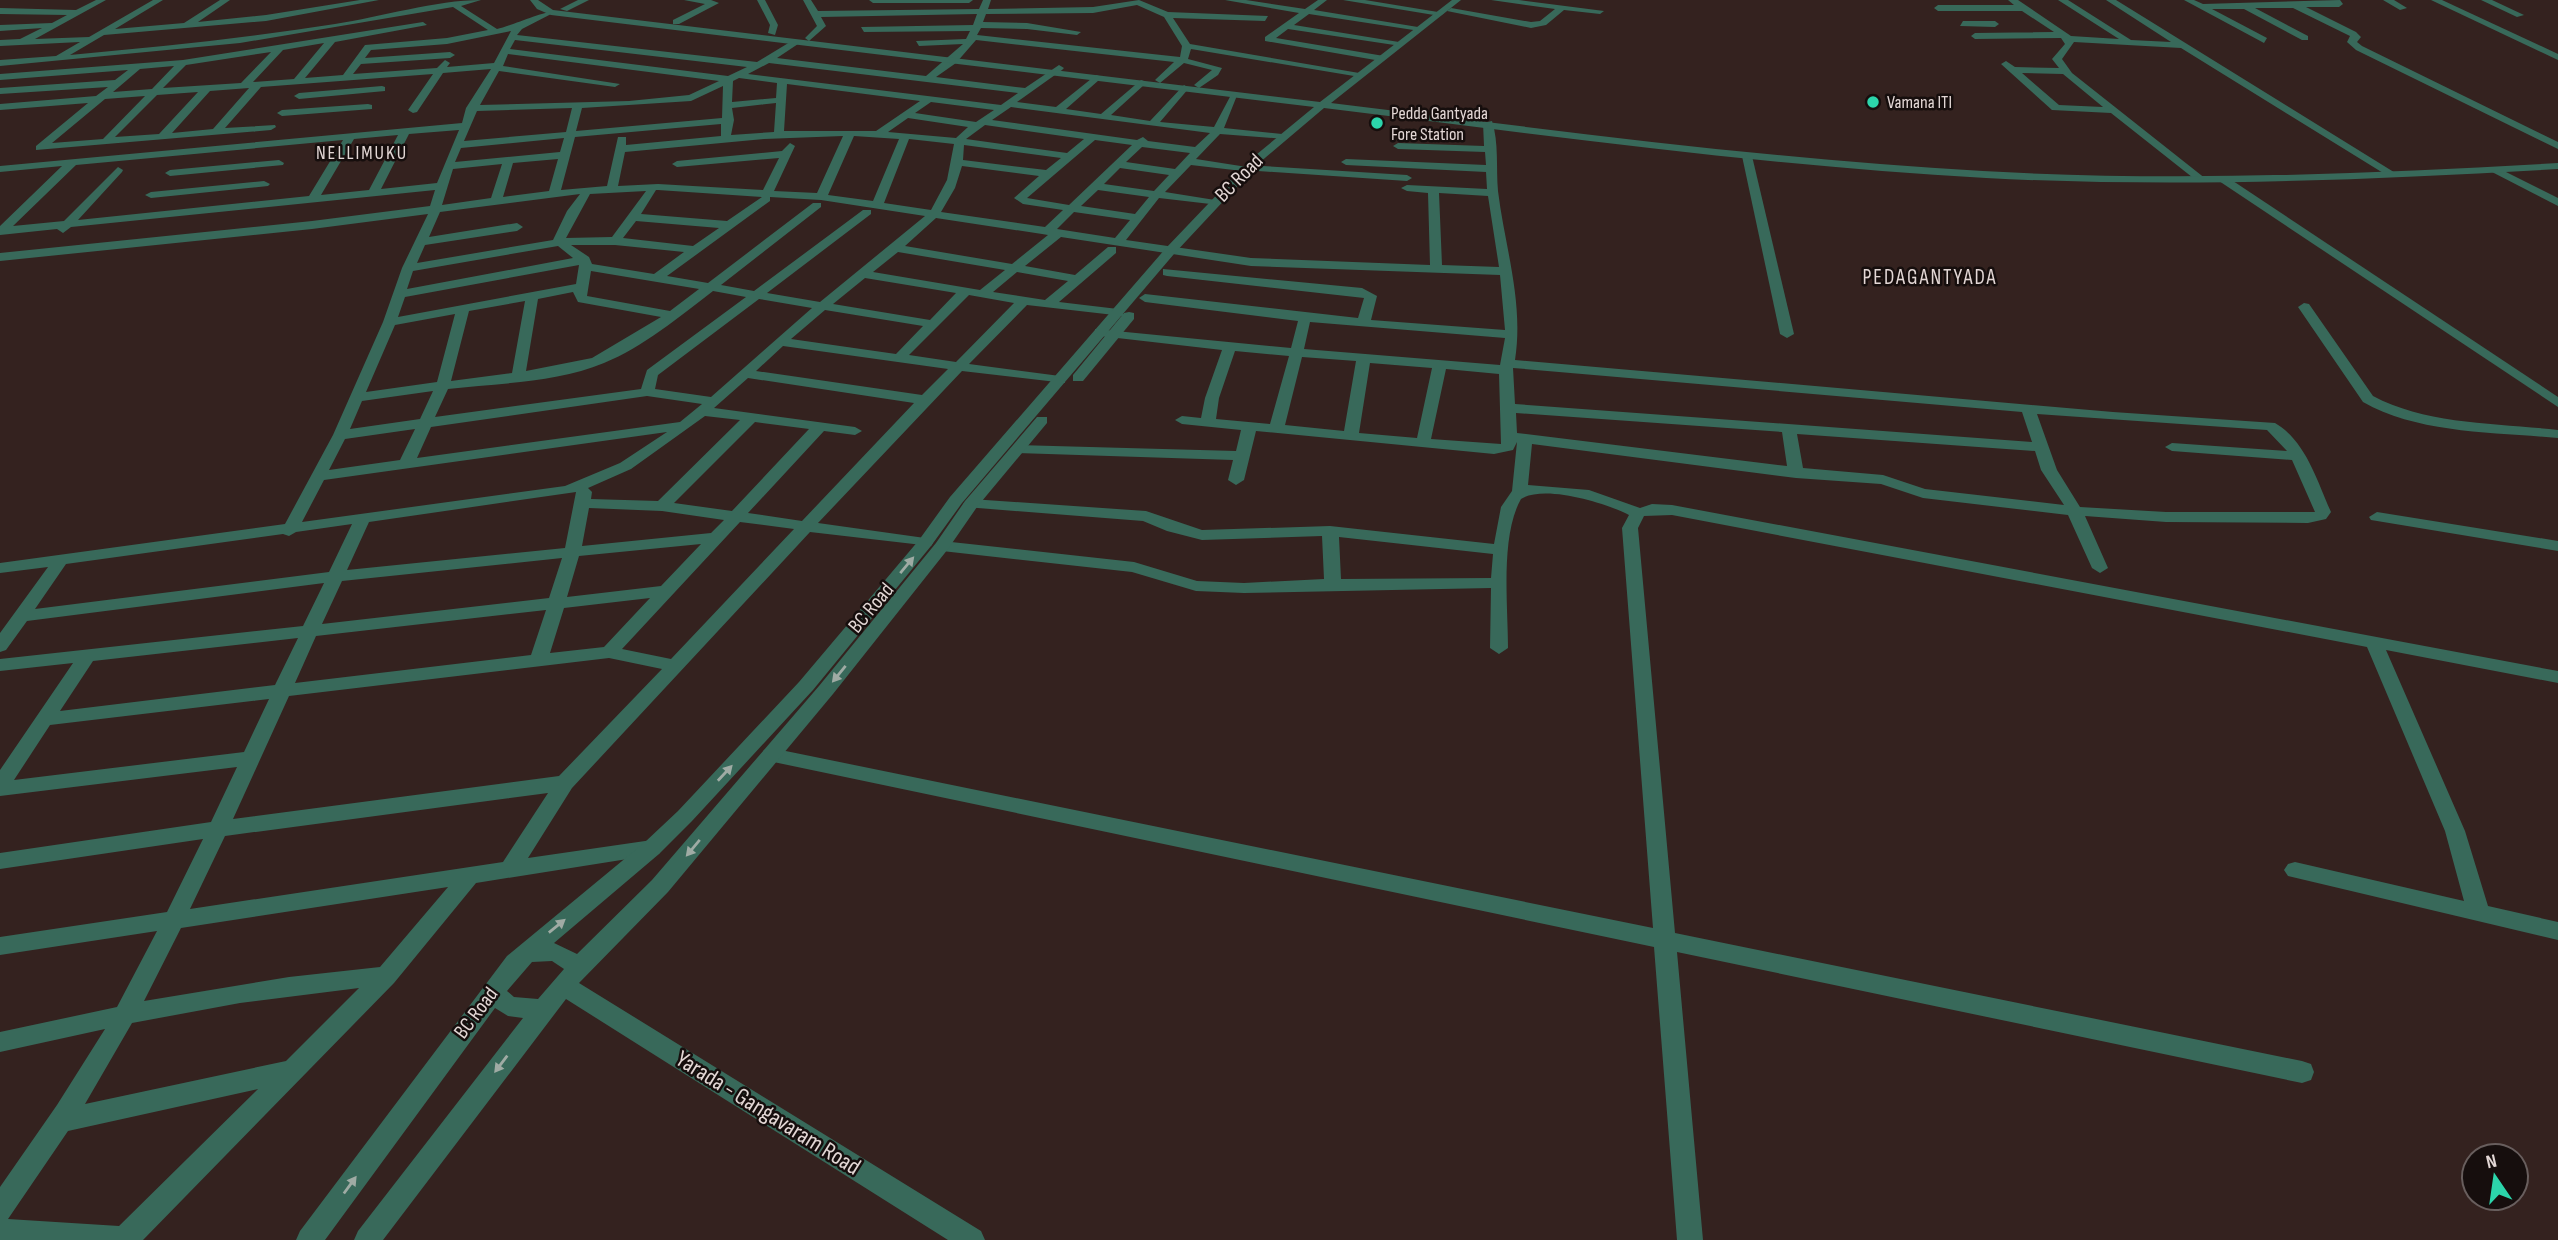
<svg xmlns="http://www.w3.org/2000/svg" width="2558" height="1240" font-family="'Sofia Sans Condensed',sans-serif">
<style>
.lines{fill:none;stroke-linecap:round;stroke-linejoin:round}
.minor{fill:#38695a;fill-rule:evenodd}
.tertiary{fill:#38695a;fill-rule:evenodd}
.oneway{fill:#9faba4}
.poi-dot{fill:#2cd5ab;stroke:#160e0d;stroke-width:2.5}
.labels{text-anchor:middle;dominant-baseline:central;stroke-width:5;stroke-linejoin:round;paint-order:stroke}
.far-poi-label{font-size:18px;fill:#e3d7d5;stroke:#160e0d;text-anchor:start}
.far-neighbourhood-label{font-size:19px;letter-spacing:2px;fill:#e3d7d5;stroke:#160e0d}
.street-label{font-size:21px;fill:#e3d7d5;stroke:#160e0d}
.far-quarter-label{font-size:21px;letter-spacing:2px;fill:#e3d7d5;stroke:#160e0d}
.near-street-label{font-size:24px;fill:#e3d7d5;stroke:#160e0d}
</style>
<rect width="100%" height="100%" fill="#34221f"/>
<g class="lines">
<g class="minor">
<path d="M96 0H106L35 39 89 37 153 0H163L115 29 184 23 220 0H230L198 22 266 15 360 0H379L266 21 104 35 70 55C159 47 247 38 335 24 381 17 436 0 481 0L461 6 497 29C511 26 548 9 555 12L522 29 517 35 757 62 795 39 798 44 777 58 926 76 963 44 919 46 916 41 966 39 970 31 864 32 861 27 973 25 977 14 821 17 826 26 809 41 805 38 817 26 803 0H811L818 11 979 9 983 0H991L988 9 1093 7 1139 0 1168 12 1268 16 1265 21 1173 18 1190 44 1365 74 1360 77 1191 49 1188 59 1222 68 1218 75 1199 88 1194 85 1212 70 1184 63 1160 83 1155 80 1174 62 976 40 956 63 936 77 1025 88 1059 65 1064 68 1062 70 1017 102 1056 107 1096 75 1099 76V80L1066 109 1101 114 1141 80 1144 81V85L1111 115 1150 121 1184 85 1189 88 1160 122 1214 127 1232 93H1238L1224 128 1282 134 1286 135V139L1220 134 1196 159 1247 167 1251 168V172L1191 165 1165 192 1215 200 1221 203 1219 205 1159 198 1126 240 1251 258 1430 265 1428 193 1407 191 1401 188 1407 185 1487 189 1486 172 1346 165 1341 162 1346 159 1486 165 1485 152 1398 149 1393 146 1398 143 1484 146 1483 123 1492 121C1499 142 1496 169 1498 191 1505 248 1524 302 1515 360L2113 412 2275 423C2306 441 2317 481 2331 512L2326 519 2308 523 2166 522 2085 516 2108 568 2100 573 2092 568 2068 515 1923 498 1881 484 1796 478 1532 444 1528 485 1589 490 1640 508 1652 504 1672 505 2558 671V683L2386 650 2465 831 2488 906 2558 922V940L2288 876 2284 870 2288 864 2295 862 2464 901 2445 831 2367 647 1672 515 1644 516 1638 528 1675 933 2302 1061 2311 1064 2314 1072 2311 1080 2302 1083 1677 952 1703 1240H1677L1654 947 764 760 761 755 764 750 771 748 1653 928 1622 528 1629 515C1606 503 1544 484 1521 499 1500 536 1508 605 1508 648L1499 654 1490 648 1491 588 1244 593 1196 591 1132 572 942 551 934 546 942 541 1134 562 1197 581 1244 583 1324 579 1322 536 1202 540 1167 531 1143 521 965 507 963 504 971 499 1146 511 1202 530 1330 526 1494 544 1501 507 1512 491 1517 442 1513 450 1494 454 1256 431 1244 480 1236 485 1228 480 1233 460 1017 453 1010 449 1017 445 1236 451 1241 430 1182 424 1175 420 1182 416 1201 418 1205 398 1222 350 1100 336 1095 335V329L1291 348 1298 321 1145 302 1139 298 1145 294 1358 318 1364 298 1167 276 1163 275V269L1362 288 1377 296 1371 320 1505 330 1500 275 1251 266 1061 237 1025 266 1075 275 1108 247H1116V253L1059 302 1118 309 1123 310V316L1027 305 969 364 1060 376 1065 377V383L962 371 818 523 925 538 931 540 933 543 931 546 810 532 572 788 528 858 652 840 659 842 662 848 659 854 476 883 394 983 143 1240H0V1187L57 1105 105 1029 0 1052V1032L117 1007 157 931 0 955V937L167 912 203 839 0 869V853L211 822 237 767 0 796V770L73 663 0 671V659L303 626 324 583 27 621 6 650 0 652V633L48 567 0 573V563L285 524 333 435 383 322 402 268 428 214 312 229 0 261V253L312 221 430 206 435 190 71 227 63 233 57 229 0 235V226L62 166 0 172V166L462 123 466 108 491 69 443 73 417 112 413 113 408 110 433 74 261 87 225 128 275 125 276 127 271 130 36 150V146L88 103 0 110V104L96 96 108 87 0 94V88L115 80 128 70 0 80V74L183 60 423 22 427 25 335 42 305 78 343 75 365 45 447 38 488 30 453 7 240 43 0 66V60L56 56 80 42 0 46V40L20 39 42 28 0 31V25L52 23 67 15 0 14V8L76 10ZM1137 5 1164 17 1182 46 1180 57 977 35 981 28 1027 29 1077 35 1081 32 1027 23 983 22 986 14 1093 13ZM511 31 494 63 447 67 450 63 445 60 437 68 353 74 361 64 450 58 455 55 450 52 365 58 371 50 447 44ZM515 40 747 67 728 76 510 49ZM324 43 294 79 253 82 283 50ZM271 52 241 83 163 88 186 65ZM508 54 719 81 689 95 629 101 480 105 499 71 615 87 620 84 503 66ZM769 63 1018 93 1001 105 748 74ZM174 66 152 89 113 92 140 69ZM739 78 777 83 776 98 732 102 733 81ZM787 84 920 101 876 131H784ZM723 86 722 118 576 131 582 108 691 101ZM249 88 213 129 172 133 210 91ZM198 92 159 134 115 137 157 95ZM145 96 103 139 52 143 105 99ZM931 102 994 110 976 122 915 113ZM776 103 774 132 731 135 734 120 732 108ZM1011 107 1210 133 1195 147 1148 141 1143 137 1137 140 992 120ZM572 108 566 132 464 141 477 111ZM908 118 968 127 956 138 888 132ZM721 124V136L626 145V137H618L607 186 561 190 575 137ZM985 125 1084 139 1067 153 966 139ZM459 130 437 183 381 189 409 134ZM398 135 369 190 321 195 354 139ZM843 136 817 193 774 191 795 146 790 143 782 151 677 161 672 164 677 167 779 158 763 190 658 184 618 186 625 152 764 139ZM854 136 899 139 873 201 828 195ZM564 138 560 152 455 162 461 148ZM909 139 954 144 947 180 931 210 884 203ZM343 140 309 196 78 220 122 172 123 170 118 167 64 221 13 226 76 165ZM1095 140 1132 145 1069 205 1027 198ZM964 145 1061 158 1046 170 963 160ZM1142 147 1190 153 1175 169 1126 162ZM558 159 549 191 503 197 513 163ZM502 164 491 198 442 205 453 169ZM962 166 1039 176 1014 198 1023 204 1063 210 1045 227 941 212 955 188ZM1120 168 1169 175 1154 191 1104 184ZM656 190H658L762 197 727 221 641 214ZM1098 190 1149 197 1135 214 1081 206ZM646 191 612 237 566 238 590 194ZM1439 193 1488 196 1499 267 1442 265ZM580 194 567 211 553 240 417 263 425 245 517 231 523 227 517 223 429 237 440 212ZM770 197 821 200 925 216 820 302 767 293 871 214V210H863L754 291 721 285 821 207V203H813L708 283 667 276 770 201ZM1074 212 1130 220 1115 238 1057 229ZM936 218 1042 234 1048 235 1012 264 905 246ZM636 221 719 228 693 246 623 238ZM571 245H615L684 252 654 274 592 264 589 257ZM558 246 573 258 407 289 413 271ZM898 252 1005 270 980 290 873 272ZM579 265 576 284 398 317 405 297ZM591 271 699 289 670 311 587 296ZM1017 272 1068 281 1045 300 993 292ZM865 278 956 293 930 320 833 304ZM713 291 746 297 647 370 641 389 435 417 448 389C499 383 556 383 604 363 643 347 679 317 713 291ZM573 292 578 302 661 317 592 358 526 371 538 299ZM969 295 1014 303 956 362 909 355ZM759 299 812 308 711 397 655 389 658 375ZM525 301 512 373 451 381 469 311ZM825 310 923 326 896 354 791 339ZM455 314 437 382 366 392 395 325ZM1310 322 1505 338 1500 365 1304 349ZM783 346 948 369 922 395 756 371ZM1235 351 1289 356 1270 424 1216 419 1219 398ZM1302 357 1356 361 1344 431 1285 425ZM1370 363 1432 368 1417 438 1359 433ZM1513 368 2022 412 2032 442 1515 404ZM1446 369 1499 374 1501 444 1431 439ZM748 378 914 403 802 521 748 513 824 431 855 435 862 431 855 427 714 408ZM433 391 420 419 350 429 362 401ZM647 396 702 404 680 422 417 458 431 427ZM1516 413 1782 432 1787 466 1517 433ZM2037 414 2267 430 2287 451 2172 443 2165 447 2172 451 2292 460 2315 512H2166L2080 507 2057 470ZM705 416 740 420 658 501 591 499 592 492 588 488 631 469ZM755 422 809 429 732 511 674 503ZM415 429 400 460 329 470 345 439ZM667 432 620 463 565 486 302 522 324 480ZM1797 434 2035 451 2041 470 2064 505 1925 489 1883 475 1803 468ZM576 492 565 548 347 570 369 522ZM589 508 662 511 724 520 711 533 582 546ZM740 522 794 529 671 659 622 649ZM352 524 329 572 35 609 66 564 283 534 289 536 296 532ZM1339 537 1493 554 1491 578 1341 579ZM701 544 661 586 567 597 579 556ZM562 558 549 598 322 624 342 581ZM650 598 604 647 550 653 564 608ZM546 610 531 655 295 683 316 636ZM298 638 275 685 60 711 93 661ZM609 658 662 669 559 776 233 819 289 696ZM269 699 244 752 14 780 50 725ZM548 793 503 862 190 909 225 836ZM448 887 380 967 289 977 144 1001 181 928ZM359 988 286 1061 85 1104 132 1023 240 1003ZM258 1089 119 1226 8 1219 68 1131Z"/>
<path d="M578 0H589L567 11 560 9Z"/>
<path d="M684 0H711L719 3 679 24H673V20L705 4Z"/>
<path d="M757 0H765L778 25 775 35 768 33 770 25Z"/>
<path d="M869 0H973L969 3H873Z"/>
<path d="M1225 0H1246L1305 9 1318 0H1327L1314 10 1424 28 1420 31 1309 14 1294 25 1405 43 1401 46 1288 29 1276 38 1384 56V60L1381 61 1265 41V37L1299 13Z"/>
<path d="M1343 0H1365L1444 13 1440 16Z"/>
<path d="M1491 0H1519L1604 11 1600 14 1564 10 1546 25 1531 28 1447 11 1451 8 1531 22 1540 21 1555 9Z"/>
<path d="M2008 0H2018L2071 36 2119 39 2058 0H2068L2131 40 2171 42 2106 0H2116L2397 174 2388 176 2181 48 2074 42 2062 59 2072 73 2206 179 2197 181 2111 113 2052 110 2001 64 2006 61 2015 67 2059 68 2052 59 2065 44 2061 38 1975 39 1971 36 1975 33 2054 32 2022 11H1938L1934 8 1938 5H2014ZM2022 73 2063 74 2103 107 2059 105Z"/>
<path d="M2184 0H2194L2203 4 2340 0 2343 4 2339 7H2306L2356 32 2361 37 2357 42 2362 46 2558 142V149L2356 50 2347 42 2350 36 2293 8H2255L2308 36V40H2302L2244 9H2212L2267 38 2264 43Z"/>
<path d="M2383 0H2394L2407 8 2400 10Z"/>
<path d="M2431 0H2442L2558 54V60Z"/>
<path d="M2481 0H2492L2524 15 2517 17Z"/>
<path d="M1963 21H1995L1999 24 1995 27 1960 26Z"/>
<path d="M382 86 385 87V91L299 99 294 96 299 93Z"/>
<path d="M368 104 372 105V109L282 116 277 113 282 110Z"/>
<path d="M1747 153 1752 156 1794 334 1787 338 1780 334 1742 156Z"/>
<path d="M279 160 284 163 283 165 170 176 165 173 170 170Z"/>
<path d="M1262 166 1407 175 1412 178 1407 181 1258 171V167Z"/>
<path d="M2496 167 2558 198V206L2492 172 2491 170Z"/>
<path d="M2219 177H2227L2558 397V407L2219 181Z"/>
<path d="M264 181 270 184 268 186 151 198 145 195 151 192Z"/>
<path d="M2304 303 2309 304 2373 396C2427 425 2498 423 2558 430V438C2495 432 2419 434 2363 402L2298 307Z"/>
<path d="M2377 512 2558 541V551L2371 520 2369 517Z"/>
</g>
<g class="tertiary">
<path d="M530 0H538L553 10 1320 102 1452 0H1461L1331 103C1548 129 1764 159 1983 171 2175 182 2367 174 2558 163V169C2368 180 2177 188 1986 178 1765 166 1544 135 1324 108L1259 163 1174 254 962 503 931 546 813 690 692 821 659 854 554 943 577 954 652 880 819 686 936 543 965 501 1037 417H1047V423L977 507 948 549 833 694 668 892 579 983 981 1231 985 1240H948L566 999 383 1240H354L358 1231 523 1018 508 1016 495 1008 325 1240H296L300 1231 507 956 645 842 678 811 799 682 919 540 950 497 1166 248 1251 159 1314 107 551 15 537 9ZM552 961 564 969 538 999 514 997 507 991 532 962Z"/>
<path d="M1129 312 1134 313V319L1083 381H1073V375L1124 313Z"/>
</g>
</g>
<defs><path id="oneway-solid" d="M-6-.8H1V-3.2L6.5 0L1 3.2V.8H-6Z" transform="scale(1.75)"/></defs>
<g class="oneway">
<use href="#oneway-solid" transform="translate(907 565) rotate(-50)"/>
<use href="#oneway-solid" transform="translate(839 674) rotate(129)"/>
<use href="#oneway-solid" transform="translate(725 773) rotate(-47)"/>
<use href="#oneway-solid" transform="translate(693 848) rotate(130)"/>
<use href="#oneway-solid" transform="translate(557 926) rotate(-39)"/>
<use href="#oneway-solid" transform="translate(501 1064) rotate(127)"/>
<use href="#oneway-solid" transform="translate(350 1185) rotate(-54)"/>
</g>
<g class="poi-dot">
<circle cx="1873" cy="102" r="7"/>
<circle cx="1377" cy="123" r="7"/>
</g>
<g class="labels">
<g class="far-poi-label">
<text x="1887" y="102">Vamana ITI</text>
<text x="1391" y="113">Pedda Gantyada<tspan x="1391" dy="21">Fore Station</tspan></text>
</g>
<g class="far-neighbourhood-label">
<text x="362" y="153">NELLIMUKU</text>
</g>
<g class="street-label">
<text transform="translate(1239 178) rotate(-45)">BC Road</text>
<text transform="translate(871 608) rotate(-50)">BC Road</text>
<text transform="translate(476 1013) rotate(-53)">BC Road</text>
</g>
<g class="far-quarter-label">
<text x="1930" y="277">PEDAGANTYADA</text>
</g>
<g class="near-street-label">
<text transform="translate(768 1113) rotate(32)">Yarada - Gangavaram Road</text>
</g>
</g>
<g transform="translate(2495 1177) rotate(347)"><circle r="33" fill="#160e0d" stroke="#685e5d" stroke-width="2"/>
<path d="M0-5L12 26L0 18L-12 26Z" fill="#2cd5ab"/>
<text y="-10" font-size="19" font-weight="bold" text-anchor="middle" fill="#e3d7d5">N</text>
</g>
</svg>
